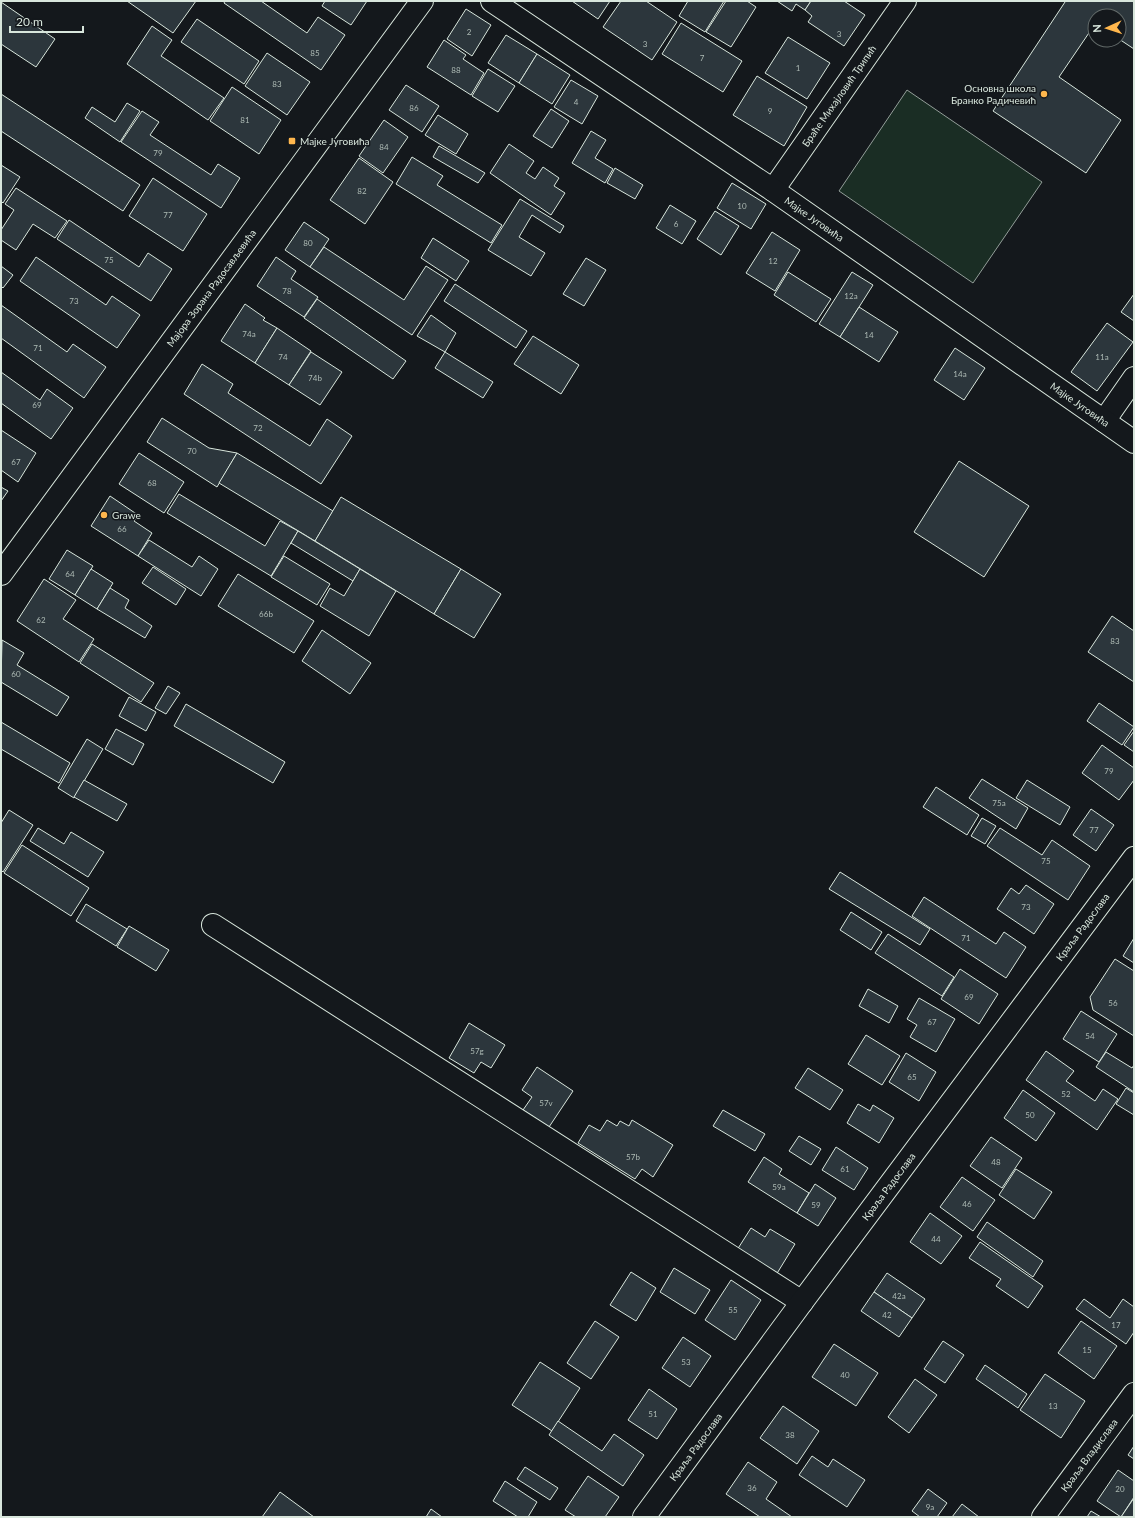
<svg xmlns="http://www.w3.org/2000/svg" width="1135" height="1518" font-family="Lato,sans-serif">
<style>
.green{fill:#1a2d24;stroke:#939e99}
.building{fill:#2c363c;stroke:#d8e6dc}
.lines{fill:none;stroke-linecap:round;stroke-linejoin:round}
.minor-casing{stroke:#d8e6dc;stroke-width:24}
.tertiary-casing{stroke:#d8e6dc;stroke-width:24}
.secondary-casing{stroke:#d8e6dc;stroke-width:24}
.minor{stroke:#14181c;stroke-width:22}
.tertiary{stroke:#14181c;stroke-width:22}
.secondary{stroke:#14181c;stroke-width:22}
.poi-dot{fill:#ffb74d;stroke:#14181c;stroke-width:1.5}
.labels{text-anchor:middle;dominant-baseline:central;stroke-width:3;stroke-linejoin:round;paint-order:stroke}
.number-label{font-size:8px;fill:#adbab4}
.poi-label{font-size:10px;fill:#d8e6dc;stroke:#14181c;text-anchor:start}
.street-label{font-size:10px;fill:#d8e6dc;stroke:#14181c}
</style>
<rect width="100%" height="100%" fill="#14181c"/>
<path class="green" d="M907 90 1042 182 973 283 839 191Z"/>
<g class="building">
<path d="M127 1H196L173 33Z"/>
<path d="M225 1H261L307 33 318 17 345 35 321 70 224 3Z"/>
<path d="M325 1H367L351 25 322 6Z"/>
<path d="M572 1H610L598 19Z"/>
<path d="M621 1H646L677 22 652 60 603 27Z"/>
<path d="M688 1H724L705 32 679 16Z"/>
<path d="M726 1H747L756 7 731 47 706 32Z"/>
<path d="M777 1H811L805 10 796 4 792 11Z"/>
<path d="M811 1H844L865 15 844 46 808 22 812 16 805 10Z"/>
<path d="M1064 1H1134V49L1119 39V16H1095V24L1059 77 1121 120 1086 173 993 111 1065 2Z"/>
<path d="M1 2 55 39 36 67 1 44Z"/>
<path d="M466 9 491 25 472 56 447 39Z"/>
<path d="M197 19 259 61 244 84 181 42Z"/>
<path d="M681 23 742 61 723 92 662 54Z"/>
<path d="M152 26 172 40 161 56 224 98 208 120 127 64Z"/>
<path d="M506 35 537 54 519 83 488 63Z"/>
<path d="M788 37 830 63 807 99 765 73Z"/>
<path d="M444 40 466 55 463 59 484 73 471 95 427 67Z"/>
<path d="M267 53 310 82 287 115 245 86Z"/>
<path d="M537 54 570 75 552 104 519 83Z"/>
<path d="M488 69 515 86 498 112 472 96Z"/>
<path d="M757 76 807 107 784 146 733 115Z"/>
<path d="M571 80 598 96 582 124 554 107Z"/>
<path d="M406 85 439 106 422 132 389 110Z"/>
<path d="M232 87 281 120 259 154 210 121Z"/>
<path d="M1 94 140 185 123 211 1 131Z"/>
<path d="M127 103 140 111 120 142 85 118 92 107 115 122Z"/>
<path d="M551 109 569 121 552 148 533 136Z"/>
<path d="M142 111 159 122 150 135 211 175 218 164 240 178 221 208 121 142Z"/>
<path d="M438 115 468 134 456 154 425 135Z"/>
<path d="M384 120 408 137 383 173 359 156Z"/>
<path d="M591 131 606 140 595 158 613 169 605 183 572 163Z"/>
<path d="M509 144 534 161 526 173 535 179 543 167 559 178 554 186 565 193 551 215 490 173Z"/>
<path d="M439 146 485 173 478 183 433 157Z"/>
<path d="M412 157 443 176 437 185 502 225 491 243 396 184Z"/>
<path d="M359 158 393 182 365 224 330 200Z"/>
<path d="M1 165 20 177 3 203 1 201Z"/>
<path d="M615 168 643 185 635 199 607 183Z"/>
<path d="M153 178 207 214 183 251 129 216Z"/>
<path d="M732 183 766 204 751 229 717 208Z"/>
<path d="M16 188 67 221 55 238 33 224 16 250 1 240V230L14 210 5 204Z"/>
<path d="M520 199 564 226 560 233 532 215 519 237 545 253 531 276 488 250Z"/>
<path d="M670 205 696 221 682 244 656 228Z"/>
<path d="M715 211 739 226 721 255 697 239Z"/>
<path d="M69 220 139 267 148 253 172 269 151 301 57 239Z"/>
<path d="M304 222 329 239 310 267 285 250Z"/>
<path d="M772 232 800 250 775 291 746 273Z"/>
<path d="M433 238 469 261 456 281 421 258Z"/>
<path d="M324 247 404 300 426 266 448 280 412 335 310 267Z"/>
<path d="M36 257 106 305 112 296 140 315 117 348 20 281Z"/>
<path d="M276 257 296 271 291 279 318 297 304 317 257 286Z"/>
<path d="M586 258 606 270 584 306 563 294Z"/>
<path d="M1 266 13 275 3 288 1 286Z"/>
<path d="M788 272 831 299 816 322 774 295Z"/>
<path d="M852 272 873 285 840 337 819 324Z"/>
<path d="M455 284 527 331 516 348 444 301Z"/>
<path d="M1134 294V321L1121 312Z"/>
<path d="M317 299 406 361 393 379 304 318Z"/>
<path d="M245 304 265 318 263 320 277 328 255 363 221 341Z"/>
<path d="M1 305 67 352 73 344 106 367 84 398 1 338Z"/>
<path d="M859 307 898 332 879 362 840 337Z"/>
<path d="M431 315 456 333 445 352 417 336Z"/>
<path d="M1107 323 1133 342 1097 391 1071 372Z"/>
<path d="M277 328 311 351 289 385 255 363Z"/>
<path d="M533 336 579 365 561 394 514 364Z"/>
<path d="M955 348 985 368 964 400 934 380Z"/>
<path d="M311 352 342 372 320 405 289 385Z"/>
<path d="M445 352 493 382 483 398 435 368Z"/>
<path d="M202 364 233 384 228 393 310 446 327 419 352 436 321 484 184 394Z"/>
<path d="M1 372 40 400 47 389 73 408 51 439 1 403Z"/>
<path d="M162 418 209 448 237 453 217 487 147 442Z"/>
<path d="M1 430 36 453 18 482 1 470Z"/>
<path d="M139 453 184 482 164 513 119 484Z"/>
<path d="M237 453 333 511 315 541 219 483Z"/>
<path d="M959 461 1029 506 984 577 914 532Z"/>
<path d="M1 487 8 491 1 501Z"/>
<path d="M179 494 265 546 280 521 298 531 271 576 167 513Z"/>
<path d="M110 496 138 515 134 521 152 533 138 556 91 526Z"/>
<path d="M341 497 461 569 434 614 315 541Z"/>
<path d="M298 531 360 569 353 581 291 543Z"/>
<path d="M149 540 192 567 199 556 218 569 201 596 138 556Z"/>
<path d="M67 550 93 566 75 595 49 579Z"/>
<path d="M284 556 330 584 317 605 271 577Z"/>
<path d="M153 567 186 589 176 605 142 583Z"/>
<path d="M91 569 113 583 97 609 75 595Z"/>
<path d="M360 569 396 591 369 636 320 606 330 588 344 596Z"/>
<path d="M461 569 501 594 474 638 434 614Z"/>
<path d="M238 574 314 621 294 653 218 606Z"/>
<path d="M44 579 76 600 63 619 94 639 79 662 17 621Z"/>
<path d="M110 588 129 600 125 608 152 626 145 638 97 609Z"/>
<path d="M1112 616 1134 631V682L1088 652Z"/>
<path d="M322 630 371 663 350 694 302 661Z"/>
<path d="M2 640 24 653 17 665 69 697 57 716 1 682Z"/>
<path d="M92 644 154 683 141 702 80 663Z"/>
<path d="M168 686 180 693 166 714 155 708Z"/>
<path d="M129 697 156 712 146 731 119 716Z"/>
<path d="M1099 703 1134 727 1122 745 1087 721Z"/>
<path d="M186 704 285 762 273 783 174 726Z"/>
<path d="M1 722 70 763 59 783 1 749Z"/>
<path d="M116 729 144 744 133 765 105 749Z"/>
<path d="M1134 731V752L1124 745Z"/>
<path d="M87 739 103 749 74 798 58 788Z"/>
<path d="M1102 745 1134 768V780L1119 800 1082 773Z"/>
<path d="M982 779 1028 808 1016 829 969 798Z"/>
<path d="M84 780 127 804 117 821 74 797Z"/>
<path d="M1027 780 1070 807 1060 825 1016 798Z"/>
<path d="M936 787 979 815 967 835 923 807Z"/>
<path d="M1091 809 1114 825 1096 851 1073 835Z"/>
<path d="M9 810 33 825 3 872 1 870V823Z"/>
<path d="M982 818 996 826 985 844 971 836Z"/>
<path d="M38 828 64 844 71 832 104 852 88 877 30 841Z"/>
<path d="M1000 828 1042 855 1052 840 1090 866 1068 900 987 846Z"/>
<path d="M22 845 89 888 71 916 4 873Z"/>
<path d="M840 872 930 929 920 945 829 889Z"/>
<path d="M1026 885 1054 904 1034 934 997 909 1011 888 1019 894Z"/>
<path d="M924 897 996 944 1004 932 1026 947 1006 978 912 916Z"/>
<path d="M86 904 127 929 116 946 76 921Z"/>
<path d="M851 912 882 932 871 950 840 930Z"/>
<path d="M129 926 169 950 156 971 117 947Z"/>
<path d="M888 934 954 977 942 996 875 953Z"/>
<path d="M1134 938V963L1123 956Z"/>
<path d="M1115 959 1134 971V1036L1093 1010 1090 997Z"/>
<path d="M960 969 998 994 979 1024 941 999Z"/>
<path d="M868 989 898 1006 889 1023 859 1006Z"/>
<path d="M919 998 955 1019 936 1052 910 1037 917 1025 907 1019Z"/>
<path d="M1081 1011 1117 1034 1099 1062 1063 1039Z"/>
<path d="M469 1023 505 1045 491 1068 481 1062 474 1073 449 1058Z"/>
<path d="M866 1035 900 1056 882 1085 848 1064Z"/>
<path d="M1046 1051 1074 1071 1066 1081 1095 1101 1103 1089 1118 1099 1097 1130 1026 1080Z"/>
<path d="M1106 1052 1132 1068 1134 1065V1092L1096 1067Z"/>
<path d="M906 1053 936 1072 919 1101 889 1082Z"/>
<path d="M537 1067 573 1091 549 1127 523 1110 532 1097 522 1090Z"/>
<path d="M808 1068 843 1090 830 1110 795 1088Z"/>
<path d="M1126 1088 1134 1093V1115L1116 1104Z"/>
<path d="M1023 1090 1055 1113 1036 1141 1004 1118Z"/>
<path d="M858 1104 870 1111 873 1105 894 1118 879 1143 847 1123Z"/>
<path d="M723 1110 765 1134 755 1151 713 1126Z"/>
<path d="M607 1120 617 1126 620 1121 629 1126 632 1120 673 1145 653 1177 642 1169 635 1179 578 1143 589 1125 600 1131Z"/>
<path d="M799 1136 821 1149 811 1165 789 1151Z"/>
<path d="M991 1137 1022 1158 1002 1188 970 1166Z"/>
<path d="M836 1147 868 1168 854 1190 822 1170Z"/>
<path d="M764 1157 782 1169 779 1174 809 1193 797 1213 748 1182Z"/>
<path d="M1016 1169 1052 1192 1034 1219 999 1195Z"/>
<path d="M962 1177 995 1200 973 1231 940 1207Z"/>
<path d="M815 1184 836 1198 818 1226 797 1213Z"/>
<path d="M930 1213 962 1236 941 1264 910 1242Z"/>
<path d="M987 1222 1043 1261 1033 1277 977 1237Z"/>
<path d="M751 1228 765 1237 770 1229 795 1244 776 1275 737 1250Z"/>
<path d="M980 1242 1043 1286 1028 1308 996 1286 1001 1279 969 1258Z"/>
<path d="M674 1268 710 1290 695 1314 660 1292Z"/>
<path d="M631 1272 656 1288 636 1321 610 1305Z"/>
<path d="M887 1273 925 1299 912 1318 874 1292Z"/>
<path d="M731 1280 761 1300 735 1340 705 1320Z"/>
<path d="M874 1292 912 1318 899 1337 861 1311Z"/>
<path d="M1084 1299 1110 1318 1123 1299 1134 1307V1332L1126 1344 1076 1309Z"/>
<path d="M595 1321 619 1337 591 1379 567 1363Z"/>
<path d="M1081 1321 1117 1346 1094 1379 1058 1353Z"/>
<path d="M683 1337 711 1356 690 1387 662 1368Z"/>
<path d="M943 1341 964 1355 945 1383 924 1369Z"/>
<path d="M834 1344 878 1373 856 1406 812 1377Z"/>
<path d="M540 1362 580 1388 552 1431 512 1405Z"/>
<path d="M985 1365 1027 1394 1018 1408 976 1379Z"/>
<path d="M1045 1374 1085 1401 1061 1438 1020 1410Z"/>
<path d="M915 1379 937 1395 909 1433 888 1417Z"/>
<path d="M649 1389 677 1409 657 1439 628 1420Z"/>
<path d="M783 1406 819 1431 797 1464 760 1438Z"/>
<path d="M558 1421 602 1451 614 1434 644 1455 623 1486 549 1435Z"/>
<path d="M1134 1446V1459L1128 1455Z"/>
<path d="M812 1456 828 1467 833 1459 865 1480 847 1507 799 1475Z"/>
<path d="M748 1462 777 1482 766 1499 792 1517H760L726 1494Z"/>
<path d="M525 1467 558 1488 550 1500 517 1479Z"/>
<path d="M1118 1470 1134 1481V1497L1121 1517 1097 1501Z"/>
<path d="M588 1476 619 1497 605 1517H576L565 1510Z"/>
<path d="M505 1481 537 1502 528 1517H518L493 1501Z"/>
<path d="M928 1489 947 1503 937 1517H920L912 1511Z"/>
<path d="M280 1492 314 1517H262Z"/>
<path d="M1134 1498V1517H1121Z"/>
<path d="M962 1504 979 1517H952Z"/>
<path d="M431 1509 442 1517H426Z"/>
<path d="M1091 1511 1101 1517H1087Z"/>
</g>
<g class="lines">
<g class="minor-casing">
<g id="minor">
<path id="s1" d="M773 190 905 1"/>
<path d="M1104 421 1134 378"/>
<path d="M213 925 802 1302"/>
<path id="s2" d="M1043 1517 1134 1394"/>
</g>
</g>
<g class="tertiary-casing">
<g id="tertiary">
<path id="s3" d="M492 1 773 190 1134 442"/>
<path id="s4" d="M644 1517 802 1302 1134 858"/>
</g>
</g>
<g class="secondary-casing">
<g id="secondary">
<path id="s5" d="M1 574 422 1"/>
</g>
</g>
<use href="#minor" class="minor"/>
<use href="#tertiary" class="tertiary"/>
<use href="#secondary" class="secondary"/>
</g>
<g class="poi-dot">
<circle cx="1044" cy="94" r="4"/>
<rect x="288" y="137" width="8" height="8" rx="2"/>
<circle cx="104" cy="515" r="4"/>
</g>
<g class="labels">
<g class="number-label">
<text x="469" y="32">2</text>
<text x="839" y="34">3</text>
<text x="645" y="44">3</text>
<text x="315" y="53">85</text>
<text x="702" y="58">7</text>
<text x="798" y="68">1</text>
<text x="456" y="70">88</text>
<text x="277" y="84">83</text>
<text x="576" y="102">4</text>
<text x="414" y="108">86</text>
<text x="770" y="111">9</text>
<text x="245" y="120">81</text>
<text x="384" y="147">84</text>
<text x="158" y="153">79</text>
<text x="362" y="191">82</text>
<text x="742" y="206">10</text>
<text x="168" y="215">77</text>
<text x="676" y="224">6</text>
<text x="308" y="243">80</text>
<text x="109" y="260">75</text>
<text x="773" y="261">12</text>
<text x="287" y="291">78</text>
<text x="851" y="296">12a</text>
<text x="74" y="301">73</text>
<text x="249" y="334">74a</text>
<text x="869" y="335">14</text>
<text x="38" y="348">71</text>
<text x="283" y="357">74</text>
<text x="1102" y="357">11a</text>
<text x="960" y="374">14a</text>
<text x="315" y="378">74b</text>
<text x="37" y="405">69</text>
<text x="258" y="428">72</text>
<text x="192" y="451">70</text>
<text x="16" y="462">67</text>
<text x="152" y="483">68</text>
<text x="122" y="529">66</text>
<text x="70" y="574">64</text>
<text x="266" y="614">66b</text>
<text x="41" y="620">62</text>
<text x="1115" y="641">83</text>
<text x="16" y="674">60</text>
<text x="1109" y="771">79</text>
<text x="999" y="803">75a</text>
<text x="1094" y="830">77</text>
<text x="1046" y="861">75</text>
<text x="1026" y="907">73</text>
<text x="966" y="938">71</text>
<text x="969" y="997">69</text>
<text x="1113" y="1003">56</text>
<text x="932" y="1022">67</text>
<text x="1090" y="1036">54</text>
<text x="477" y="1051">57g</text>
<text x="912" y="1077">65</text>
<text x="1066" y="1094">52</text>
<text x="546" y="1103">57v</text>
<text x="1030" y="1115">50</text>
<text x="633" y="1157">57b</text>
<text x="996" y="1162">48</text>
<text x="845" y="1169">61</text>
<text x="779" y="1187">59a</text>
<text x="967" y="1204">46</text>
<text x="816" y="1205">59</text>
<text x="936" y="1239">44</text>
<text x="899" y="1296">42a</text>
<text x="733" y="1310">55</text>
<text x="887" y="1315">42</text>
<text x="1116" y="1325">17</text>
<text x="1087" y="1350">15</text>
<text x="686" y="1362">53</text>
<text x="845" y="1375">40</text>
<text x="1053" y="1406">13</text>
<text x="653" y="1414">51</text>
<text x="790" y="1435">38</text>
<text x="752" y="1488">36</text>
<text x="1120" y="1489">20</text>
<text x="930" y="1507">9a</text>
</g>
<g class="poi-label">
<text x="1036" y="88" text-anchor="end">Основна школа<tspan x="1036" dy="12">Бранко Радичевић</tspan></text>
<text x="300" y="141">Мајке Југовића</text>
<text x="112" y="515">Grawe</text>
</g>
<g class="street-label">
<text stroke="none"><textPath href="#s1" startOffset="115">Браће Михајловић Трипић</textPath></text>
<text stroke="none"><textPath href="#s3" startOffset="389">Мајке Југовића</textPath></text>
<text stroke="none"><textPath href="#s5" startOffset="355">Мајора Зорана Радосављевића</textPath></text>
<text stroke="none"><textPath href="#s3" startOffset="713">Мајке Југовића</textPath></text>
<text stroke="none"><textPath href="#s4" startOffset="735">Краља Радослава</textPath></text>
<text stroke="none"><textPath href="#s4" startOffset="411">Краља Радослава</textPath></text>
<text stroke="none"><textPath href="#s4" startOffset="87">Краља Радослава</textPath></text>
<text stroke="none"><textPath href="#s2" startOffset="77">Краља Владислава</textPath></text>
</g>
</g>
<rect width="1135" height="1518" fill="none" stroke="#d8e6dc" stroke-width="4"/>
<g transform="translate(1107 28) rotate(267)"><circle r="19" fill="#14181c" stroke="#626a69"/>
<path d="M0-3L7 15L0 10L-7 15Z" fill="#ffb74d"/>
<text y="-6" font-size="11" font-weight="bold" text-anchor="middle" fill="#d8e6dc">N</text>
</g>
<path d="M10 26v6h73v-6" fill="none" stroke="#d8e6dc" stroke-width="2"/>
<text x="16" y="26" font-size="12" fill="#d8e6dc" stroke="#14181c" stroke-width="3" paint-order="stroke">20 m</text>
</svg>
